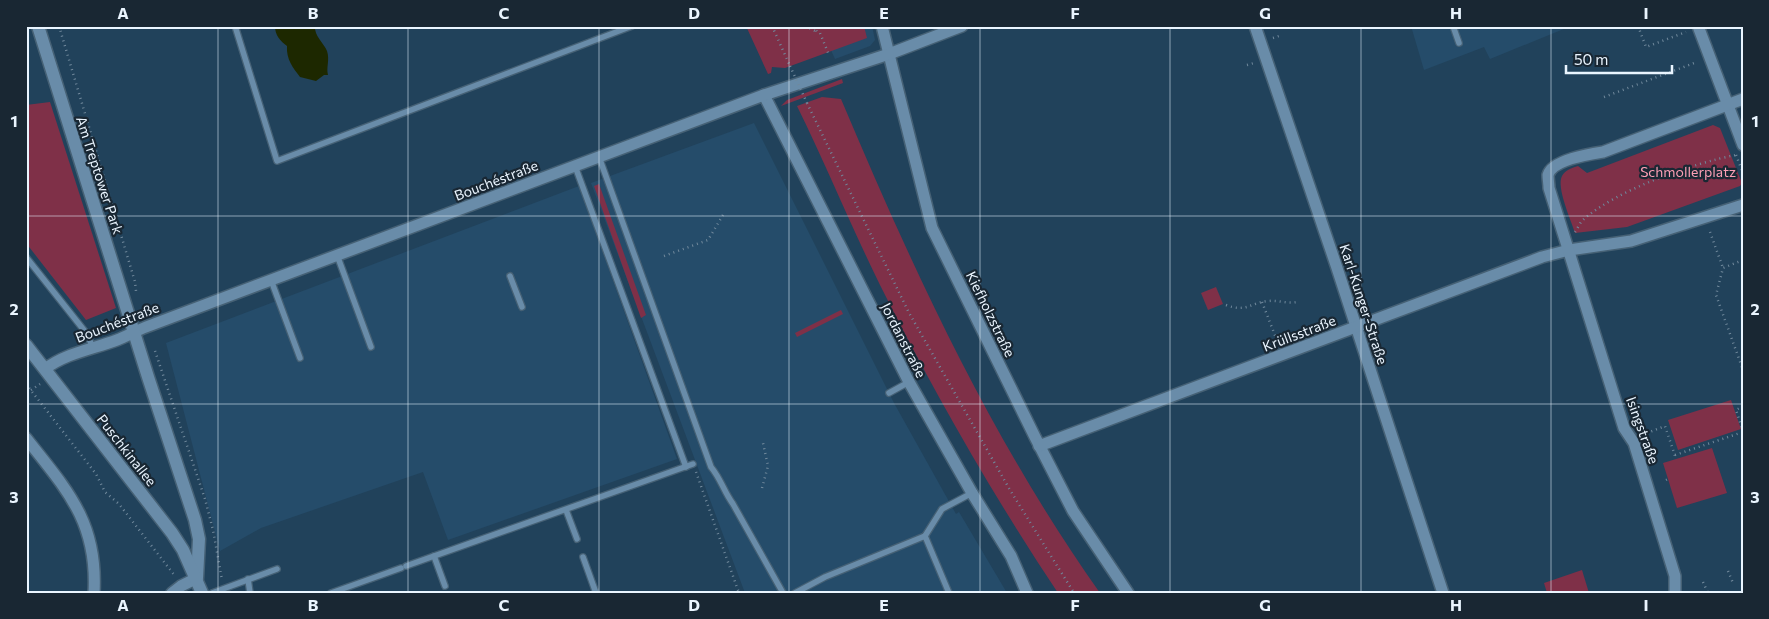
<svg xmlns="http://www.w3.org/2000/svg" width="1769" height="619" font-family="Commissioner,sans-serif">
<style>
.built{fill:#254c6a}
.green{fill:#7f3048}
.water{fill:#1d2800}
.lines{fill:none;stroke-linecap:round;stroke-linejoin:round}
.lane-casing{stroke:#466175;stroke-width:8}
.street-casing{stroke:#466175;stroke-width:14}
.secondary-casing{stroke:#466175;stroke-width:15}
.path{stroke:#71899c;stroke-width:2.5;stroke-dasharray:1 4;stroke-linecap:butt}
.lane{stroke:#698ca9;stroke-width:5.5}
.street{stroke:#698ca9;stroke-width:11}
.secondary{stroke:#698ca9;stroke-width:12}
.path-bridge{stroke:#71899c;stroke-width:2.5;stroke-dasharray:1 4;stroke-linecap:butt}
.grid{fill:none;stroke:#eaf5ff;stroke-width:1;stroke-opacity:0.55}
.labels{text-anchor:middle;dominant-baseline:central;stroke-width:4.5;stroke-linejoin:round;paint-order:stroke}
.park-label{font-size:14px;fill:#fd9fb5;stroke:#192733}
.street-label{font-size:14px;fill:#eaf5ff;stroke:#192733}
.neatline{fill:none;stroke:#eaf5ff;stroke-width:2}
.grid-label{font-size:16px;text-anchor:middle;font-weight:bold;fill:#eaf5ff}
</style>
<rect width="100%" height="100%" fill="#21425b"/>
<g class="built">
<path d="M820 26H872L875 40 870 46 835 59Z"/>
<path d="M1411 26H1571L1490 59 1484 47 1424 70Z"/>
<path d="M754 123 894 403 956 514 959 512 1007 593H745L591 183Z"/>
<path d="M579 186 677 459 448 540 423 472 261 528 220 551 166 343Z"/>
</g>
<g class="green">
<path d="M746 26H864L867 38 785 68 772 67 771 73 768 74Z"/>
<path d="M842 79 843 83 781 106 787 100Z"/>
<path d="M822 97 841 99C914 272 991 439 1100 593H1058C992 494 933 391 880 285 851 226 826 165 797 106Z"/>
<path d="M50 102 116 308 86 320 26 243V105Z"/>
<path d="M1713 125 1720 128 1742 183 1740 186 1627 227 1575 233C1571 220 1556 187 1562 176 1565 170 1572 168 1578 166L1587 173Z"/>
<path d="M599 184 646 315 641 318 594 186Z"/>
<path d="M1216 287 1223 304 1208 310 1201 293Z"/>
<path d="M841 310 843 314 797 337 795 333Z"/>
<path d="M1731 400 1741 429 1678 450 1668 420Z"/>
<path d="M1712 448 1727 493 1677 508 1663 463Z"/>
<path d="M1582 570 1589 593H1547L1544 583Z"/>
</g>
<path class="water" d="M275 26H315C314 36 324 43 327 51 330 60 326 67 328 75H324L316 81 300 77C293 68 286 59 287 46 280 41 275 35 275 26Z"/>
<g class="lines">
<g class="lane-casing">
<g id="lane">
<path d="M235 26 277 161 632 26"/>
<path d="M1453 26 1459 43"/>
<path d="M599 157 711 467C721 479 724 492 733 504L783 593"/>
<path d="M575 166 686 467"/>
<path d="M337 255 371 347"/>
<path d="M26 257 87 334 93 348"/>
<path d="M510 276 522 307"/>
<path d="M271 280 300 358"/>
<path d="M889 393 909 382"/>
<path d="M566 510 577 539"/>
<path d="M925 536 942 509 972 493"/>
<path d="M434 556 445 586"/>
<path d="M583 557 596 593"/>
<path d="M406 566 693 464"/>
<path d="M248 579 250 593"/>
<path d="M212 593 277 569"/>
<path d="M331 593 401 568"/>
<path d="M795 593 825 577 925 536 949 593"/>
</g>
</g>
<g class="street-casing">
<g id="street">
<path d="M882 26 932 228 1035 437 1073 511 1128 593"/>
<path d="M1255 26 1337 268 1443 593"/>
<path d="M1698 26 1743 145"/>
<path d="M764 95 909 382 972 493 1011 556 1027 593"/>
<path d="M45 369C66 353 93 349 117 340 127 336 136 331 146 327L764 95 889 54 962 26"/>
<path d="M26 438C67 490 98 522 94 593"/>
<path d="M1039 446 1542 257 1569 250 1631 241 1743 205"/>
<path d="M172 593 181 586 197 578"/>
<path d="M1675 593V576L1634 443 1624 428 1549 188C1549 184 1548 179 1548 175 1552 160 1590 154 1603 152L1743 99"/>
</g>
</g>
<g class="secondary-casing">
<g id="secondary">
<path d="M38 26 148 377 195 520 199 539 197 578"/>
<path d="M26 345 172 533 183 550 202 593"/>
</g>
</g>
<g class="path">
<path d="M59 26 135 282 136 291"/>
<path d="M772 26 790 66"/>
<path d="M805 26 815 31"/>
<path d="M814 26 817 32 820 33 829 55"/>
<path d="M1638 26 1646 47 1686 32"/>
<path d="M1273 38 1279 36"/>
<path d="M1247 65 1254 63"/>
<path d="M1604 97 1697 62"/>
<path d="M807 103 908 311 1010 490 1074 593"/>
<path d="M1736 155 1743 173"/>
<path d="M1575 232C1578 228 1580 222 1584 219 1617 190 1693 163 1736 155"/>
<path d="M1710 232 1723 268"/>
<path d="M664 256 708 240 723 215"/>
<path d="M1743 260 1723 268 1716 295 1743 370"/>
<path d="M1262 302 1276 338"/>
<path d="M1226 305C1247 313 1251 302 1269 301 1278 300 1287 304 1297 302"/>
<path d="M155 351 205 499 213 530 222 580"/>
<path d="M26 384 96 474 105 492 119 504 175 576"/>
<path d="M31 390 40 384"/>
<path d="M1743 406 1736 410 1743 431"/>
<path d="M1642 435 1665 426 1676 459"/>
<path d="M1675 455 1743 432"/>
<path d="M696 472 739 593"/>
<path d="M1666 480 1668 479"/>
<path d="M762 488 768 466 763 443"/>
<path d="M1728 571 1733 583"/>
<path d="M1703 582 1708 593"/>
</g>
<use href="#lane" class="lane"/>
<use href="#street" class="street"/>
<use href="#secondary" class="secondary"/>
<path class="path-bridge" d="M790 66 807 103"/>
</g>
<path class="grid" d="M218 26V593M408 26V593M599 26V593M789 26V593M980 26V593M1170 26V593M1361 26V593M1551 26V593M26 216H1743M26 404H1743"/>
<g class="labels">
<g class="park-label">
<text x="1688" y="171">Schmollerplatz</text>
</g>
<g class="street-label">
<text transform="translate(100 175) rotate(72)">Am Treptower Park</text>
<text transform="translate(496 180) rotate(-21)">Bouchéstraße</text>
<text transform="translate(1364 304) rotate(72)">Karl-Kunger-Straße</text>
<text transform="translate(991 314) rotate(64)">Kiefholzstraße</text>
<text transform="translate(117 322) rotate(-21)">Bouchéstraße</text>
<text transform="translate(1299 333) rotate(-21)">Krüllsstraße</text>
<text transform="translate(904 340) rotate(63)">Jordanstraße</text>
<text transform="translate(1643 430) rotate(70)">Isingstraße</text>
<text transform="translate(127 450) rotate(52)">Puschkinallee</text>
</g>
</g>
<rect width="1769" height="619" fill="none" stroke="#192733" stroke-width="55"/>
<path d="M1566 65v8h106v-8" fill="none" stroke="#eaf5ff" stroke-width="2.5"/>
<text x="1574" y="65" font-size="15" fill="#eaf5ff" stroke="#192733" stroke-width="4" paint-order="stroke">50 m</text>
<rect x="28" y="28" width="1714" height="564" class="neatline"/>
<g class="grid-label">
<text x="123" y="19">A</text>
<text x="313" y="19">B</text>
<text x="504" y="19">C</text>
<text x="694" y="19">D</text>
<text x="884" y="19">E</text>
<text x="1075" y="19">F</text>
<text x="1265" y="19">G</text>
<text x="1456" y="19">H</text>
<text x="1646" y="19">I</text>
<text x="14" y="127">1</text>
<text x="1755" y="127">1</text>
<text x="14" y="315">2</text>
<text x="1755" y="315">2</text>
<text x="14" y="503">3</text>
<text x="1755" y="503">3</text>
<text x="123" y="611">A</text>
<text x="313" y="611">B</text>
<text x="504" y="611">C</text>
<text x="694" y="611">D</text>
<text x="884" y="611">E</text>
<text x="1075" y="611">F</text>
<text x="1265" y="611">G</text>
<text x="1456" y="611">H</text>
<text x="1646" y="611">I</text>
</g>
</svg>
